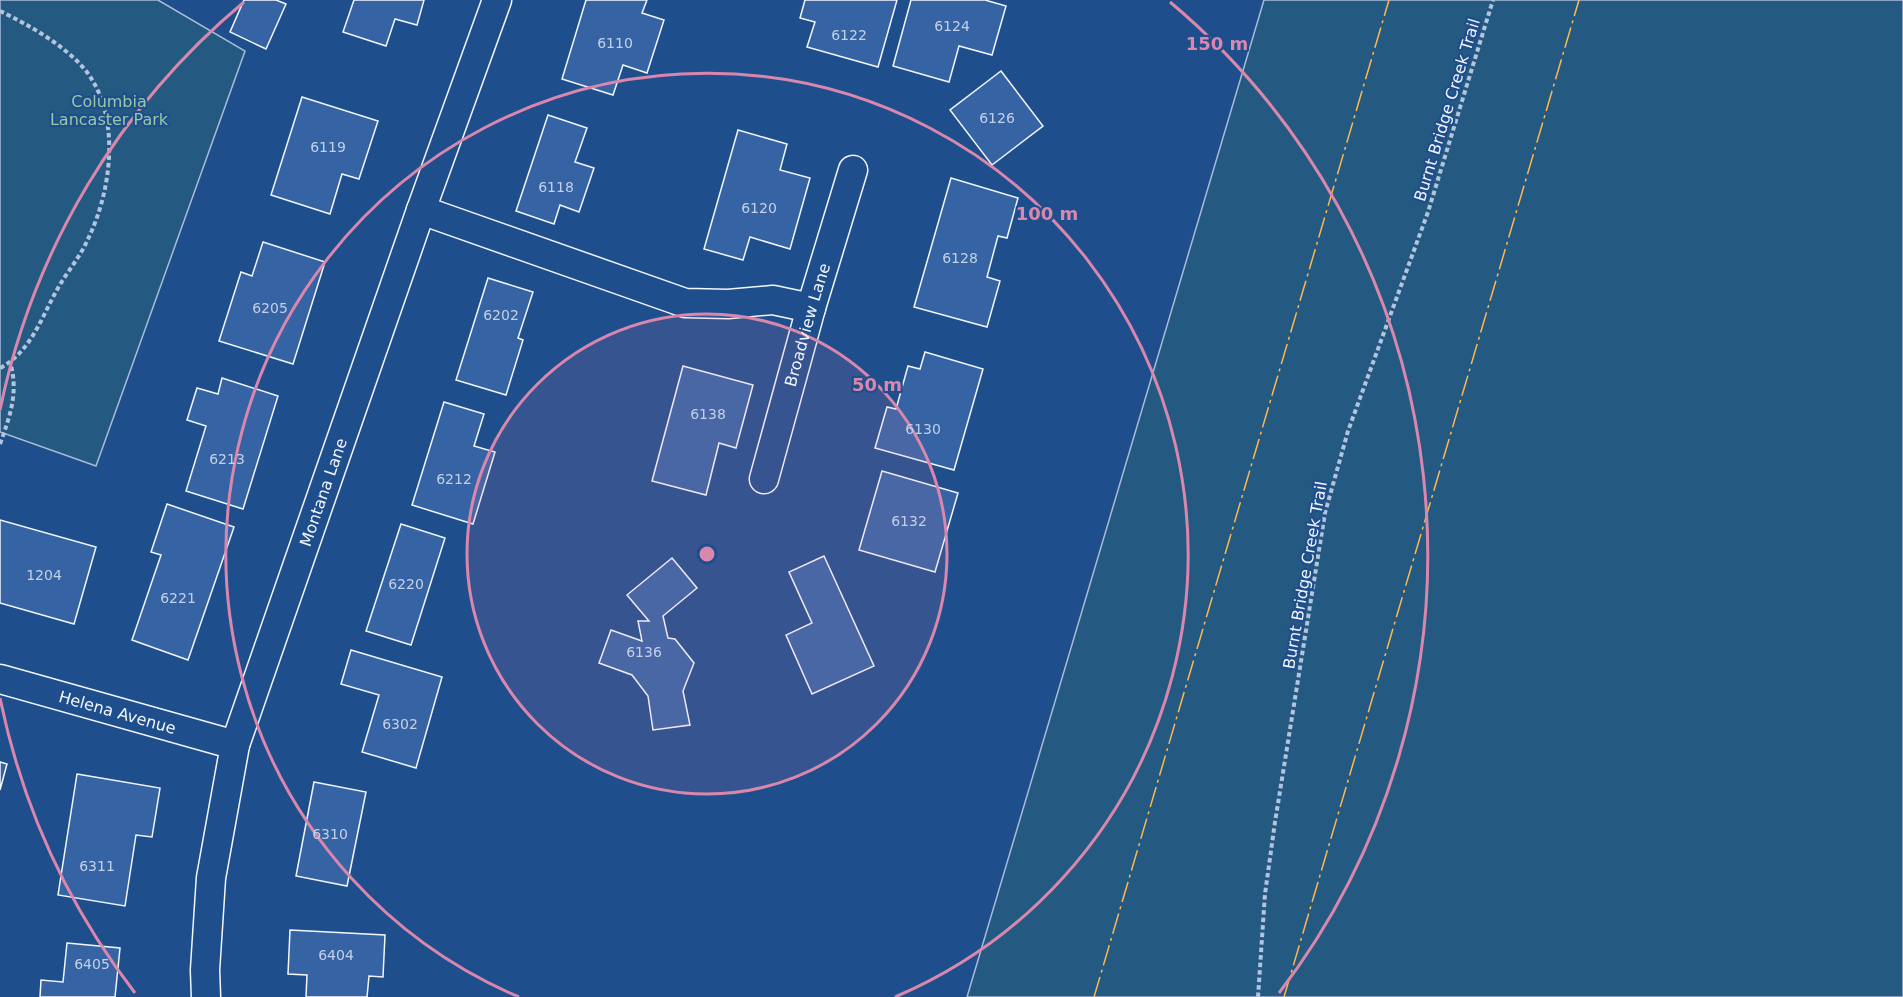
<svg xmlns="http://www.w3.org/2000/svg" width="1903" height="997" font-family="'DejaVu Sans',sans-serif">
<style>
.green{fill:#245a82;stroke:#a8bbd7;stroke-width:1.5}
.building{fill:#3563a3;stroke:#f2f6ff;stroke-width:1.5}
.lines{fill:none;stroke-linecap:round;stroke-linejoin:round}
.street-casing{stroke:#f2f6ff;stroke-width:31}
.path{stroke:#b3c4dc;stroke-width:4;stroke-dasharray:4.5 3;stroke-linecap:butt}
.street{stroke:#1f4e8c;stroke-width:28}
.power{stroke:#ffb74d;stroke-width:1.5;stroke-dasharray:21 4.5 3 4.5;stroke-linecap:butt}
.ring{fill:none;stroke:#da87ad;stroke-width:3}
.labels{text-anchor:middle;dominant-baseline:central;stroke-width:4.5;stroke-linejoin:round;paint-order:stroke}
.number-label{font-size:14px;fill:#c3d1e8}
.park-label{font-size:16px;fill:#97c8a6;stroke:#1f4e8c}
.street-label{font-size:16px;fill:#f2f6ff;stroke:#1f4e8c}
.centre{fill:#da87ad;stroke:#1f4e8c;stroke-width:3}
.ring-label{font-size:18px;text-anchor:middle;font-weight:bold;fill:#da87ad;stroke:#1f4e8c;stroke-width:4.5;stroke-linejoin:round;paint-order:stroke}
</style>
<rect width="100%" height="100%" fill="#1f4e8c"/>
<g class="green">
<path d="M0 0H158L245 51 96 466 0 432Z"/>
<path d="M1264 0H1903V997H967Z"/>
</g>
<g class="building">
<path d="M244 0H276L286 4 266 49 230 32Z"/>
<path d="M354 0H424L417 25 395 19 386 46 343 32Z"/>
<path d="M586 0H647L642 13 664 20 647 73 623 65 613 95 562 79Z"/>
<path d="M805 0H897L878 67 807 47 815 22 800 18Z"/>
<path d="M911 0H985L1006 6 992 55 959 46 949 82 893 66Z"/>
<path d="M1001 71 1043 126 992 165 950 110Z"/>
<path d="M302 97 378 121 359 179 342 174 330 214 271 195Z"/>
<path d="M548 115 587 128 575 162 594 168 579 212 560 205 554 224 516 211Z"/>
<path d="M738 130 787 144 780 170 810 178 790 249 750 237 743 260 704 249Z"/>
<path d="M951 178 1018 198 1007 238 998 236 987 277 1000 281 987 327 914 307Z"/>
<path d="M263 242 325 262 293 364 219 341 241 272 252 276Z"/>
<path d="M488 278 533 292 518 338 523 340 506 395 456 380Z"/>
<path d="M925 352 983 369 954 470 875 448 887 407 896 409 908 366 920 369Z"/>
<path d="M683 366 753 385 736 448 719 443 706 495 652 481Z"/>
<path d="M222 378 278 396 243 509 186 491 206 426 187 420 197 388 218 394Z"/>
<path d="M444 402 484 414 474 446 495 452 473 524 412 505Z"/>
<path d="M882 471 958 493 935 572 859 550Z"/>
<path d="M167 504 234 527 188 660 132 640 161 555 151 552Z"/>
<path d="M0 520 96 547 74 624 0 603Z"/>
<path d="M401 524 445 538 411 645 366 631Z"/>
<path d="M824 556 874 666 812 694 786 635 812 623 789 572Z"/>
<path d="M672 558 697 588 663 616 668 638 675 639 694 663 683 691 690 725 653 730 648 696 632 675 599 663 611 630 642 641 638 621H649L627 595Z"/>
<path d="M351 650 442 677 416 768 362 752 379 695 341 684Z"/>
<path d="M0 762 7 764 0 790Z"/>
<path d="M77 774 160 788 152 837 136 835 125 906 58 895Z"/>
<path d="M314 782 366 792 347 886 296 876Z"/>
<path d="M290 930 385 935 383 977 369 976 367 997H306L307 975 288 974Z"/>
<path d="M67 943 120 948 115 997H40L41 980 63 982Z"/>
</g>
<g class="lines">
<g class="street-casing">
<g id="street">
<path d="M421 210 685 303 728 304 773 300 811 308"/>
<path id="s1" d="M764 479 811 308 853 170"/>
<path id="s2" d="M0 679 235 745"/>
<path id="s3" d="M206 997 205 970 211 878 235 745 421 210 497 0"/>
</g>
</g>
<g class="path">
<path d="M0 11C29 25 70 48 89 75 121 121 111 193 87 241 80 257 67 272 58 288 42 316 31 352 0 368"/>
<path d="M0 444C10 416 19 392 10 362"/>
<path d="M1258 997 1265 894 1275 822 1325 513 1348 431 1428 212 1493 0"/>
</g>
<use href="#street" class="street"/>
<g class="power">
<path d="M1094 997 1389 0"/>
<path d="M1284 997 1579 0"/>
</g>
</g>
<circle cx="707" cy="554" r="240" fill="#da87ad" fill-opacity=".12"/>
<g class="ring">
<circle cx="707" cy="554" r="240"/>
<path d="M519 997A481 481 0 1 1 895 997"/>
<path d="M135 993A721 721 0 0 1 0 698M0 410A721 721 0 0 1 244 2M1170 2A721 721 0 0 1 1279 993"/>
</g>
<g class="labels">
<g class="number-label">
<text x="952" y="26">6124</text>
<text x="849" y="35">6122</text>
<text x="615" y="43">6110</text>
<text x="997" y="118">6126</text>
<text x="328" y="147">6119</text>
<text x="556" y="187">6118</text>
<text x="759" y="208">6120</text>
<text x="960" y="258">6128</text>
<text x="270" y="308">6205</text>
<text x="501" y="315">6202</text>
<text x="708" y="414">6138</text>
<text x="923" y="429">6130</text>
<text x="227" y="459">6213</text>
<text x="454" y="479">6212</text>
<text x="909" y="521">6132</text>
<text x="44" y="575">1204</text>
<text x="406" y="584">6220</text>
<text x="178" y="598">6221</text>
<text x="644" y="652">6136</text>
<text x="400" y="724">6302</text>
<text x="330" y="834">6310</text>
<text x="97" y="866">6311</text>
<text x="336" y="955">6404</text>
<text x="92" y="964">6405</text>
</g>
<g class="park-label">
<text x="109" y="101">Columbia<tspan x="109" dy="18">Lancaster Park</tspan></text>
</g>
<g class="street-label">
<text transform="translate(1447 110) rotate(-73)">Burnt Bridge Creek Trail</text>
<text stroke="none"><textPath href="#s1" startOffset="160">Broadview Lane</textPath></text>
<text stroke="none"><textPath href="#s3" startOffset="522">Montana Lane</textPath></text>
<text transform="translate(1305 575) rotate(-80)">Burnt Bridge Creek Trail</text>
<text stroke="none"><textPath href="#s2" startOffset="122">Helena Avenue</textPath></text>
</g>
</g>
<circle cx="707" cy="554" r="9" class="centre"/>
<g class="ring-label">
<text x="1217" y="50">150 m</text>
<text x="1047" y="220">100 m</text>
<text x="877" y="391">50 m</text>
</g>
</svg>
